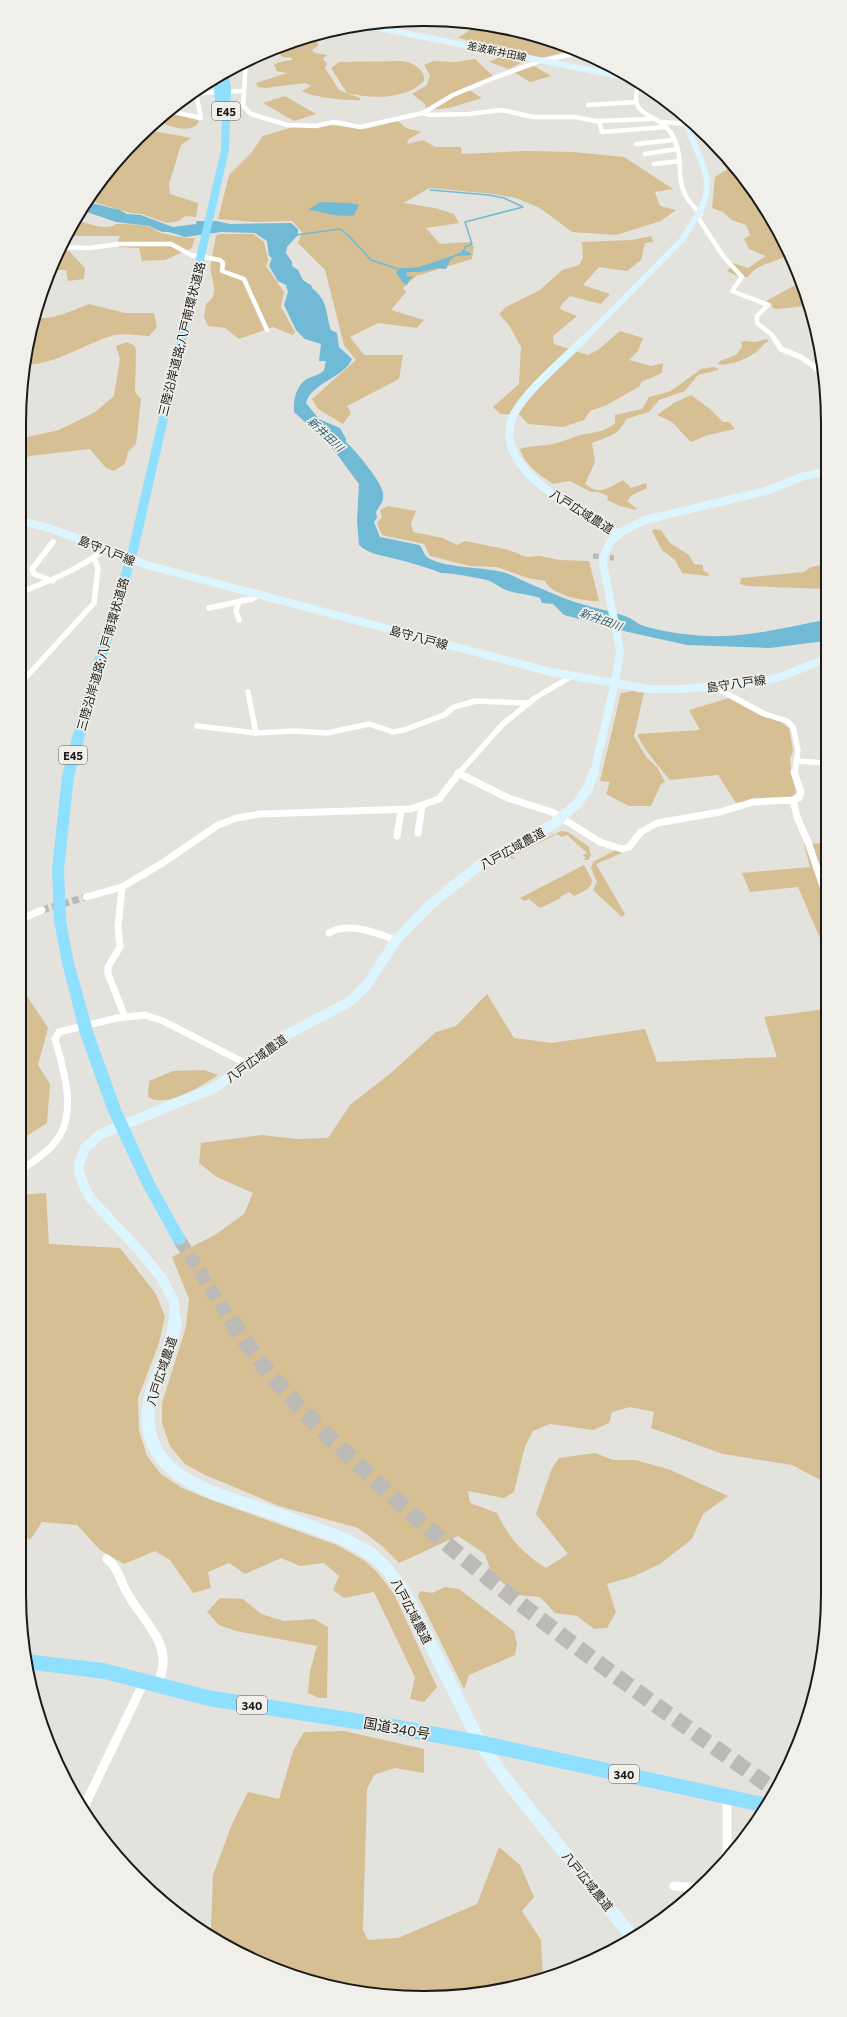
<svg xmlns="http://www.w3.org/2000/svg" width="847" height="2017" font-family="Commissioner,'Noto Sans JP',sans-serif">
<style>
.green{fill:#d5bf93}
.water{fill:#71bad6}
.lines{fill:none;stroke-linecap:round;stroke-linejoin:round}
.stream{stroke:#71bad6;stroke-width:1.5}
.street-tunnel-far1{stroke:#bcbab6;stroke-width:5.5;stroke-dasharray:5.5 3;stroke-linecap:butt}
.street-tunnel{stroke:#bcbab6;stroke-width:7;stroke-dasharray:7 3.5;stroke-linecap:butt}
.highway-tunnel-far1{stroke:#bcbab6;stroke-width:13;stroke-dasharray:13 6;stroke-linecap:butt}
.highway-tunnel{stroke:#bcbab6;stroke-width:16;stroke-dasharray:16 8;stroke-linecap:butt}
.street-far3{stroke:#fff;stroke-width:4.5}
.street-far2{stroke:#fff;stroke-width:5.5}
.street-far1{stroke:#fff;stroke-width:7}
.street{stroke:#fff;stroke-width:9}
.secondary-far3{stroke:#ddf5ff;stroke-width:6}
.secondary-far2{stroke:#ddf5ff;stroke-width:8}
.secondary-far1{stroke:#ddf5ff;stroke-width:10}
.secondary{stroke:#ddf5ff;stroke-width:13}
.highway{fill:#8fdfff;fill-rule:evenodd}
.labels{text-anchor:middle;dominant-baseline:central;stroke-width:3.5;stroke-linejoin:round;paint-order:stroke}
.far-street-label{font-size:10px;fill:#1b1a18;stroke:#f1efea}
.shield{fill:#f1efea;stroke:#5b5a57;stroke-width:1}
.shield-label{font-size:11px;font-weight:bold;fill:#1b1a18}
.far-water-label{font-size:11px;font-style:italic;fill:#1f5a6e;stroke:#f1efea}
.street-label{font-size:12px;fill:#1b1a18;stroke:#f1efea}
.near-street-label{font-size:14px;fill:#1b1a18;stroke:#f1efea}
.rim{fill:none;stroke:#1b1a18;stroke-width:2}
</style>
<rect width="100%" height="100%" fill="#e4e2dd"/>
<g class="green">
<path d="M472 22 554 41 573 50 541 58 458 38 470 30 469 27Z"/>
<path d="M311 36 319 45 312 50 315 53 327 55 323 59 327 64 325 68 339 90 360 98V100C348 101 311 97 302 91L311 86 305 83 265 88 258 87 256 83 287 73 276 71V68L274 65 279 62 292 60V58L283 57 277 52 278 50 297 43 296 42Z"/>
<path d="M504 55 523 62 509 69 489 62Z"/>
<path d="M475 59 493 76 467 89 482 98 449 108 426 110 425 104 412 94 427 85 430 75 424 65 434 61 456 62Z"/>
<path d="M403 61C413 63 425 69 424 81 405 100 371 99 347 93L331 68 339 62Z"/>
<path d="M534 66 551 76 530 82 514 72Z"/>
<path d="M285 96 316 114 294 121 263 103Z"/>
<path d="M167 112 195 119 199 121C192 136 169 125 157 122Z"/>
<path d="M398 121 406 128 421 132 409 139 407 144 423 140 435 147H461L462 154 526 151 574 152 624 157 673 189 655 192 660 206 676 210 661 221 616 235 572 232 540 208 516 198 494 194 429 188 404 203 435 208 454 214 459 223 426 228 440 244 470 242 474 247 472 259 416 276 403 288 406 292 391 310 424 320 417 328 378 323 350 337 364 355H403L399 379 347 406 351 413 343 424 318 409 312 399 356 360 344 345 325 270 298 243 302 232 292 221 255 222 218 219 229 175 251 153 263 136 296 126 330 125 365 129Z"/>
<path d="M148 130 191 138 181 145 169 184 170 194 198 203 196 217 185 216 179 221 167 223 142 214 131 213 93 202 89 199 120 157Z"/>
<path d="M734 165 774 221 791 255C777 261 756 264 748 277H739L727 271 731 267 730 262 748 268 766 256 749 249 744 239 750 235 746 225 732 220 723 212 712 208 715 177Z"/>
<path d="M74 220C87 222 103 231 115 225V224C126 224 139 224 150 227 154 228 157 232 161 233 172 235 184 239 195 238L192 248 165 260 142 261 139 248 119 247 117 243 120 236H73L68 233Z"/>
<path d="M221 234H253L264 242 268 260 266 266 284 292 281 307 295 332 293 335 273 327 239 339 225 328 208 326 204 317 206 304C223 293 208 278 211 263 212 253 215 244 216 235Z"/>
<path d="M651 236 653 242 645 243 641 260 627 271 599 267 583 285 610 294 601 304 570 296 561 305 560 309 577 316 553 336 554 344 588 355 598 350 620 331 643 338 638 351 629 360 651 366 663 363 662 373 641 382 640 386 607 405 590 411 584 420 563 427 528 424 520 415 500 414 493 407 519 384 521 347 509 325 499 314 506 307 540 290 562 270 579 265 583 258 582 242 632 240Z"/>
<path d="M60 251H69L85 268 84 279 68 281 66 270H51Z"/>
<path d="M801 282 806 306 777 309 773 308 771 303 766 301Z"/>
<path d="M89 304 125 313H154L157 327 149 336C138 336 125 333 115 335 87 342 52 367 25 364L27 345 34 318C53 320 71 311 89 304Z"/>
<path d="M767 339 769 341C763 344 762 347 757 351 750 358 728 367 718 364L720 361 736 355 742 347 741 342 745 341 755 342Z"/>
<path d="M127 342 135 346 136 350 135 392 141 399 136 444 128 452 125 464 114 471 106 468 90 449 29 456 21 464V472L19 473V439L59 430 95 412 114 396 120 359 116 346Z"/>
<path d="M713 367 718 368V370L698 375 685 391 659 400 649 412 626 419C618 436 609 436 592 443L595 462 585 484C600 496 608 488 623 480L631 488 646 483 647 488 632 495 627 501 637 509 636 510 620 506 607 500 608 496 599 492H591L570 481 553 484C539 474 526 467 520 449 529 446 538 446 547 445 557 444 565 440 574 437 588 432 603 434 615 423V415L642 409 649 397 671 391 701 369Z"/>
<path d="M691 395 710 409 723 422H729L735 429 708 435 691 442C685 436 681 432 676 426 671 420 663 418 657 415L674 403Z"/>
<path d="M388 506 416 511 411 523 413 532 443 538 457 545 465 541 509 550 526 557 540 556 559 560 589 561 599 601C585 602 551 595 545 581L528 578 497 567 470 566 430 556 424 544 382 535 377 523 382 517 380 510Z"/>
<path d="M654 529 661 530 670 543 689 555 694 564 703 565V570L709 574 708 576 682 573 675 560 662 550 652 531Z"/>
<path d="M825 564V589L747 586 740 584 741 578 804 572 811 567Z"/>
<path d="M632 691 644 693 634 736 646 757 657 767 665 782 661 784 651 806H629L606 794 610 782 600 781 621 693Z"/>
<path d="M729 698 759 715 781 722 789 728 793 750 790 759 791 771 796 792 792 797 753 800 736 803 718 775 670 780C658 766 647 753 638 737V734L700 730 689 710Z"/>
<path d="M561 831 568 832 589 847 591 856 588 860H583L586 858 583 855 587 853 567 835 562 837 557 834 512 856 515 859 510 858 511 856Z"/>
<path d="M822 835H826V944L819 936 798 887 750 892 742 873 810 867 804 844 823 843Z"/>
<path d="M616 850 622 853 596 864 625 914 622 917 593 890 597 882 591 868 593 862Z"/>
<path d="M584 865 592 880 591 885 586 890 574 896 569 892 560 897 561 898 540 908 529 899 524 901 520 898Z"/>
<path d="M19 984 48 1028 38 1065 50 1084 47 1123 19 1141Z"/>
<path d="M487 994 514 1038 552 1043 645 1029 657 1062 777 1057 764 1017 826 1009 828 1484 792 1465 723 1454 651 1428 654 1412 630 1407 612 1412 609 1423 593 1430 550 1424 533 1431 525 1446 514 1492 504 1498 468 1491 470 1503 497 1513C509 1538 522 1553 546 1568L568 1554 536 1514 552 1468 559 1458 595 1453 613 1460H635L668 1469 728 1496 703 1514 692 1539 660 1564 632 1577 607 1584 616 1612 607 1628 594 1629 577 1616 555 1613 540 1597 517 1595 491 1573 485 1554 458 1536 399 1563 382 1546 358 1528 279 1506 205 1475 185 1464 170 1446 162 1423V1403L186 1327 189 1299 172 1257 215 1235 244 1214 253 1193 217 1177 199 1163 201 1143 262 1135 298 1139 328 1138 350 1105 391 1073 436 1032 456 1026Z"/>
<path d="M204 1070 218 1075C203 1085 166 1109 148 1097L149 1081 173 1071Z"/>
<path d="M46 1193 49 1244 120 1248 156 1294 165 1317 159 1343 138 1398 139 1431 147 1456 161 1474 182 1488 211 1500 337 1545 365 1561 377 1572 394 1594 437 1687 424 1702 410 1699 415 1677 374 1592 344 1598 333 1590 339 1576 324 1563 300 1566 281 1558 245 1574 229 1563 208 1572 211 1588 193 1593 170 1560 155 1551 124 1564 100 1550 77 1525 42 1522 30 1540 19 1532V1195Z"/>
<path d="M445 1587 459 1589 514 1631 517 1644 515 1655 469 1675 464 1689 418 1596 420 1591 432 1593Z"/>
<path d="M220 1598 243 1599 261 1614 284 1621 314 1619 328 1627 327 1698H319L308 1693 310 1671 317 1646 236 1631 219 1625 207 1612Z"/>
<path d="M344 1731 424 1749V1773L395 1768 374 1775 367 1789 363 1930 368 1940 398 1938 477 1904 499 1847 520 1865 534 1897 522 1911 541 1940 543 1978 502 1990 423 1998 345 1990 293 1976 221 1944 206 1933 211 1929 213 1875 232 1824 248 1792 279 1799 293 1751 304 1732Z"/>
</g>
<g class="water">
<path d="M87 202 120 210 127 214 141 215 173 227 196 224 197 221H216L230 224 291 223 298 229V235L287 247 286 253 292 262V266L298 270 303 280 312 286V288C329 302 325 312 331 330L337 333 339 347 352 359C345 377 311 383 306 403L319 419 340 428 346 439V442C355 450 382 482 383 493 384 503 380 504 376 512L377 518 374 522 380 537 419 545C423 548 423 554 427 557 440 568 487 567 506 573 514 576 521 580 528 583 539 588 550 592 561 597 582 606 604 609 625 616 632 618 637 624 644 626 666 633 701 637 724 636 759 635 791 626 825 620V641L770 648 687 645 628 632 564 615 553 604 542 603 540 598C529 594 517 594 506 590 500 588 494 582 487 580 479 578 447 572 441 573 426 567 411 563 396 559 382 555 370 555 359 545L357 521 359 484 330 445 294 412C293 401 296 385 307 379 312 376 321 375 324 370 325 368 325 363 326 361H319L321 344 305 339 296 330 284 305 288 292 286 285 278 281 269 266 272 258 269 256 267 241 255 233 221 232 185 237 169 232H162L149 226 116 222 81 210Z"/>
<path d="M321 202 349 203 359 205 354 215C339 218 324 212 310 210L309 209Z"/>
<path d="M462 250 469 252 472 255 456 256 450 260 446 269 438 268 420 272H407L406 276 414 277 409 280 407 285 402 282 396 272 400 268C407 268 416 268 422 266 436 262 449 257 462 252Z"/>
</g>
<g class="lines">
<g class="stream">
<path d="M430 190 489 195 504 198 523 207 465 222 472 244 465 247 463 253"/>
<path d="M296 235 340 229 349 236 371 260 401 270"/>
</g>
<path class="street-tunnel-far1" d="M593 556 614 558"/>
<path class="street-tunnel" d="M42 910 86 897"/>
<path class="highway-tunnel-far1" d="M179 1239 231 1321"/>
<path class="highway-tunnel" d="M231 1320C267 1378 316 1426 366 1472 492 1591 635 1690 776 1791"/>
<g class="street-far3">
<path d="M246 60 243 106 251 114 287 125 316 126 334 122 360 127 423 113 453 95 491 79 540 61 578 53"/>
<path d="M639 83C626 119 657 111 671 133 690 164 666 183 701 214"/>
<path d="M193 93 244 91"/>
<path d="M588 105 636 102"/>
<path d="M169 111 201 118 196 93"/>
<path d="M423 113 430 115 469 114 502 110 533 117H575L596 121 651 119"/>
<path d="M599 121 602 132 666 127"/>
<path d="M660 122 691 124"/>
<path d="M636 144 673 140"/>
<path d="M645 154 677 149"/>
<path d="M654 164 680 161"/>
<path d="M699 219 723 256 742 277 732 291 768 305 757 316V323L771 334 776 341"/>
<path d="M61 247 89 248 119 244H171L191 255 220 260 223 263 222 271 244 279 267 330"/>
</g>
<g class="street-far2">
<path d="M775 340 781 349 801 357 825 374"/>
<path d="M816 369 822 363"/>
<path d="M53 542 32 569 34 574 53 581"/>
<path d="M19 593C49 581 78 570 104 550"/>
<path d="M209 608 252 599 259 595"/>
<path d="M239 620 236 611 239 602 243 600"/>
<path d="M19 685 94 603 98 568 94 558"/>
<path d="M714 687 765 714 787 721 793 727 798 750 795 773"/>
<path d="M248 692 256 733"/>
<path d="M197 726 256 733 295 731 327 733 369 724 393 732 404 730 444 715 454 707 476 701 527 703"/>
<path d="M796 761 826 763"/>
<path d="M459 773 503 724 535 698 572 676"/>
</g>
<g class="street-far1">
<path d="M458 773 508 798 552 812 600 842 622 849 629 847 641 832 657 823 720 812 753 802 793 800 799 798 801 792 794 772"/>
<path d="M793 800 797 817 808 842 826 895"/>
<path d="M418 833 422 806"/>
<path d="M397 836 401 810"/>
<path d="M122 887 118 927 120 947 108 967V974L125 1017"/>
<path d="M86 897 122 887 161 864 218 825 237 818 260 814 411 809 439 799 460 772"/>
<path d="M19 920 42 910"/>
<path d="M329 933C348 921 376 933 396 940"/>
<path d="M19 1172C33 1161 51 1151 60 1135 76 1108 63 1067 55 1039L59 1032 117 1018 145 1015 163 1021 247 1064"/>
</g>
<g class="street">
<path d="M107 1559C119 1568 121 1584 129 1596 147 1627 176 1646 157 1685"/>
<path d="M727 1797V1861"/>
<path d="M83 1809 144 1682"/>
<path d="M674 1886 700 1888"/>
</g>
<g class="secondary-far3">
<path d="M364 25 629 78"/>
<path d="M582 341 682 240 702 208 706 195 707 181 704 168 685 120"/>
</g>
<g class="secondary-far2">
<path d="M583 340C564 359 526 391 514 414 487 469 583 513 619 534"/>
<path d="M19 520 52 529 147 565 551 672 649 689H681L754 683 783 676 825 659"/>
<path d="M594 773 615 682 620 651 603 563 604 555 611 541 623 531 645 520 766 491 804 476 825 472"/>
</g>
<path class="secondary-far1" d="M175 1321 174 1301 161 1277 137 1248 91 1199 85 1189 79 1172V1164L85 1148 101 1134 216 1087 286 1035 349 1002 366 986 396 940 430 905 482 863 554 824 578 803 588 788 594 772"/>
<path class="secondary" d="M175 1320C173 1353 150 1381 148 1413 145 1477 214 1493 261 1509 289 1518 316 1529 344 1539L371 1554 385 1567 397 1582 404 1591 480 1743 507 1781 633 1938"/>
<g class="highway">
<path d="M228 71 231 88 229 150 138 551 99 682 74 776 64 869 66 921 74 963 94 1034 121 1109 154 1181 186 1239 184 1243 179 1245 174 1243 140 1181 107 1109 80 1034 62 963 54 921 52 869 62 776 87 682 128 551 221 150 222 111 216 109 213 80 220 76 221 78 223 98 221 75Z"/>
<path d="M25 1654 104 1663 208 1690 394 1719 480 1735 772 1799 762 1812 480 1751 394 1735 208 1706 104 1679 26 1669Z"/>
</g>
</g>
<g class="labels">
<g class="far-street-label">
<text transform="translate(497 51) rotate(12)">差波新井田線</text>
</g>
<g class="shield">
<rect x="212" y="102" width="28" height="18" rx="3"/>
<rect x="59" y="746" width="28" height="18" rx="3"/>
<rect x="237" y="1696" width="30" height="18" rx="3"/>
<rect x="609" y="1765" width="30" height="18" rx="3"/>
</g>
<g class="shield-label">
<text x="226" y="111">E45</text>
<text x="73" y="755">E45</text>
<text x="252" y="1705">340</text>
<text x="624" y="1774">340</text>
</g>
<g class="far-water-label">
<text transform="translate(326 434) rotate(43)">新井田川</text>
<text transform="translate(601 619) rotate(20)">新井田川</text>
</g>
<g class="street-label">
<text transform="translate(181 339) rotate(-76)">三陸沿岸道路;八戸南環状道路</text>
<text transform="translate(582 511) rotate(32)">八戸広域農道</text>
<text transform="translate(107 550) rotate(22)">島守八戸線</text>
<text transform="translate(419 637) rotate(15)">島守八戸線</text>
<text transform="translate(102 654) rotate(-74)">三陸沿岸道路;八戸南環状道路</text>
<text transform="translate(736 683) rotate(-8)">島守八戸線</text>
<text transform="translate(512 848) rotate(-29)">八戸広域農道</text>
<text transform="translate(256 1058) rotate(-36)">八戸広域農道</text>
<text transform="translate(161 1371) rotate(-72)">八戸広域農道</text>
<text transform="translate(412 1611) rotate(62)">八戸広域農道</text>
<text transform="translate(588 1881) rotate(51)">八戸広域農道</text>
</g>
<g class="near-street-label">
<text transform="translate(397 1728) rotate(10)">国道340号</text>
</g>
</g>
<path d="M0 0H847V2017H0ZM423 26H424A397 397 0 0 1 821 423V1594A397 397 0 0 1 424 1991H423A397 397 0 0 1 26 1594V423A397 397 0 0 1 423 26Z" fill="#f1efea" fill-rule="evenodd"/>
<path class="rim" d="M423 26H424A397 397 0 0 1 821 423V1594A397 397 0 0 1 424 1991H423A397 397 0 0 1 26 1594V423A397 397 0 0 1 423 26Z"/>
</svg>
